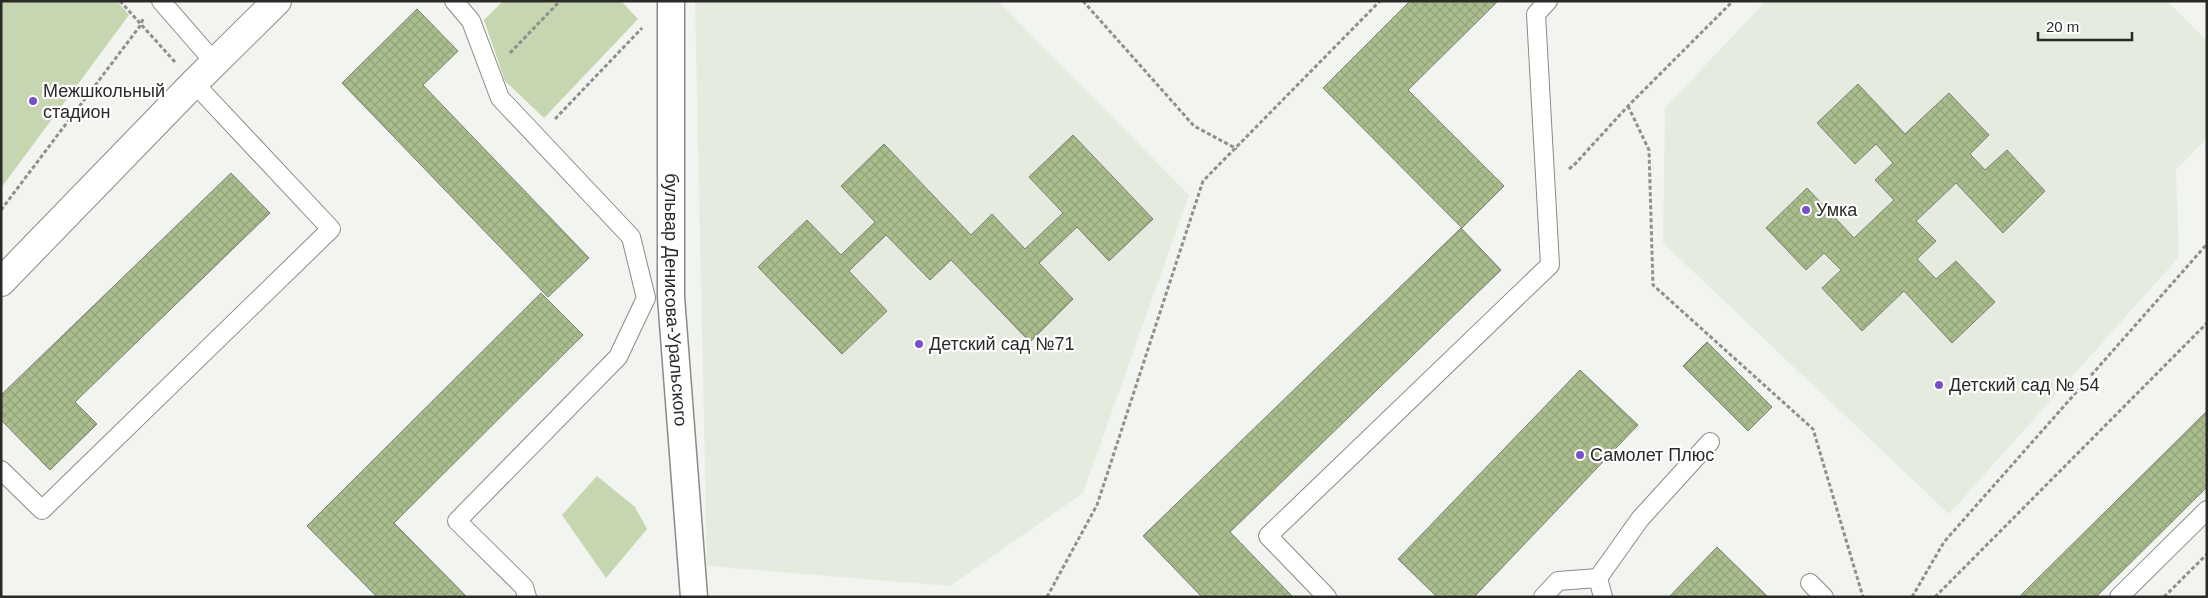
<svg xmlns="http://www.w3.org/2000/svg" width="2208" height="598" font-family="Helvetica,sans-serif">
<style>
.built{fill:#e6ebdf}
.park{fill:#c6d6b0}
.building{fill:url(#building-cross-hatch);stroke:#7c7e7a}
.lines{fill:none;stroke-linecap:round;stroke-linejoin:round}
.service-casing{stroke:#898b87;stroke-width:20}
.pedestrian-casing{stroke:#898b87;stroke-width:29}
.tertiary-casing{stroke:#898b87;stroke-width:30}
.path{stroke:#8e908c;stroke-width:3;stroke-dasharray:4 2.5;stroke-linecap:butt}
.service{stroke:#fff;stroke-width:18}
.pedestrian{stroke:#fff;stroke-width:26}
.tertiary{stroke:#fff;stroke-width:28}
.poi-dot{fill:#7850ca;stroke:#fff;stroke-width:2}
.labels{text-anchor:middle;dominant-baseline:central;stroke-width:4.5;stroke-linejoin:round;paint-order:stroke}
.poi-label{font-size:18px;fill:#2a2b29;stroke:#fff;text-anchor:start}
.street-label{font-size:18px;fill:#2a2b29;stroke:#fff}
</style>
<defs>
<pattern id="building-cross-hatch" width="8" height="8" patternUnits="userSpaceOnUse" patternTransform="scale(1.25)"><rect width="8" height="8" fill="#aabe8d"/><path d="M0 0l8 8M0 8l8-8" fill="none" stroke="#92a37a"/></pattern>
</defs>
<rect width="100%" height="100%" fill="#f2f4ef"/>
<g class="built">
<path d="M695 1H998L1189 195 1083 493 950 586 707 566Z"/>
<path d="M1766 1H2167L2207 41V138L2176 170 2179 257 1949 514 1663 243 1665 108Z"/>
</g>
<g class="park">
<path d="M1 1H117L129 15 1 188Z"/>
<path d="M503 1H621L638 19 544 118 505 81 484 20Z"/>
<path d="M597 476 635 507 647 529 606 578 562 515Z"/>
</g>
<g class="building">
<path d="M1410 1H1498L1408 90 1504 186 1462 228 1323 88Z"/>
<path d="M417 9 458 51 423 85 589 258 548 297 342 83Z"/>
<path d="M1858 84 1905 134 1949 93 1989 135 1970 154 1985 170 2007 150 2045 191 2003 233 1956 183 1916 221 1936 241 1917 259 1936 279 1956 261 1995 302 1952 343 1904 291 1862 331 1822 288 1841 270 1824 253 1806 270 1766 228 1807 188 1854 238 1894 200 1875 180 1893 163 1876 144 1855 164 1817 123Z"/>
<path d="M1073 135 1153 219 1109 261 1077 227 1039 263 1073 299 1030 342 951 260 930 280 886 235 849 271 887 311 842 354 758 267 807 220 841 255 875 222 841 186 884 144 971 235 992 214 1025 249 1063 213 1029 177Z"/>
<path d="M231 173 270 213 75 402 97 424 50 470 1 420V395Z"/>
<path d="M1461 228 1501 270 1230 532 1293 597H1202L1143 536Z"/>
<path d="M541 293 583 335 394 523 467 597H377L307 526Z"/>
<path d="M1707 342 1772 407 1748 431 1683 366Z"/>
<path d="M1580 370 1638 425 1474 597H1437L1398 559Z"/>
<path d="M2207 411V487L2096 597H2019Z"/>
<path d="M1717 547 1768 597H1669Z"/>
</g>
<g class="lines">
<g class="service-casing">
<g id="service">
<path d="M161 1 215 63"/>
<path d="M454 1 471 21 500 98 631 237 646 298 618 357 457 521 524 587 527 597"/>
<path d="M1 470 42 510 331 229 194 83"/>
<path d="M1810 583 1824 597"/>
<path d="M1327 597 1268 536 1550 265 1536 14 1548 1"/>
<path d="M1543 597 1558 581 1598 578"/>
<path d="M1603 597 1598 578 1640 519 1710 442"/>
<path d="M2119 597 2207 510"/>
</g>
</g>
<g class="pedestrian-casing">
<g id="pedestrian">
<path id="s1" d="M671 1V297L694 597"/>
</g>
</g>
<g class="tertiary-casing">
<path id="tertiary" d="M1 282 194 83 277 1"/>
</g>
<g class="path">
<path d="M120 1 175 62"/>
<path d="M1083 1 1194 126 1237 149"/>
<path d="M510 53 560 1"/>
<path d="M1628 106 1649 150 1653 285 1813 429 1863 597"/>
<path d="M555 119 642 28"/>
<path d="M1569 169 1575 164 1628 106 1733 1"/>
<path d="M1 210 140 26 143 19"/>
<path d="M1047 597 1097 505 1203 181 1380 1"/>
<path d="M1912 597 1944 542 2207 244"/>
<path d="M1935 597 2207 323"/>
<path d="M2164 597 2207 554"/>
</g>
<use href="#service" class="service"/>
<use href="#pedestrian" class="pedestrian"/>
<use href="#tertiary" class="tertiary"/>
</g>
<g class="poi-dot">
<circle cx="33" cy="101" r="5"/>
<circle cx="1806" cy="210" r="5"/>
<circle cx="919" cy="344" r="5"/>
<circle cx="1939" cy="385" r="5"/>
<circle cx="1580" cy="455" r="5"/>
</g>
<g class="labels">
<g class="poi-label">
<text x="43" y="91">Межшкольный<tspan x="43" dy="21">стадион</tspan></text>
<text x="1816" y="210">Умка</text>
<text x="929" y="344">Детский сад №71</text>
<text x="1949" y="385">Детский сад № 54</text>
<text x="1590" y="455">Самолет Плюс</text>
</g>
<g class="street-label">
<text stroke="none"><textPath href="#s1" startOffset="299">бульвар Денисова-Уральского</textPath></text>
</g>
</g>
<rect width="2208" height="598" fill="none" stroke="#2a2b29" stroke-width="5"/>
<path d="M2038 32v8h94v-8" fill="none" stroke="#2a2b29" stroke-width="2.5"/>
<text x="2046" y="32" font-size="15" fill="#2a2b29" stroke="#ffffff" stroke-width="4" paint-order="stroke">20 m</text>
</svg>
